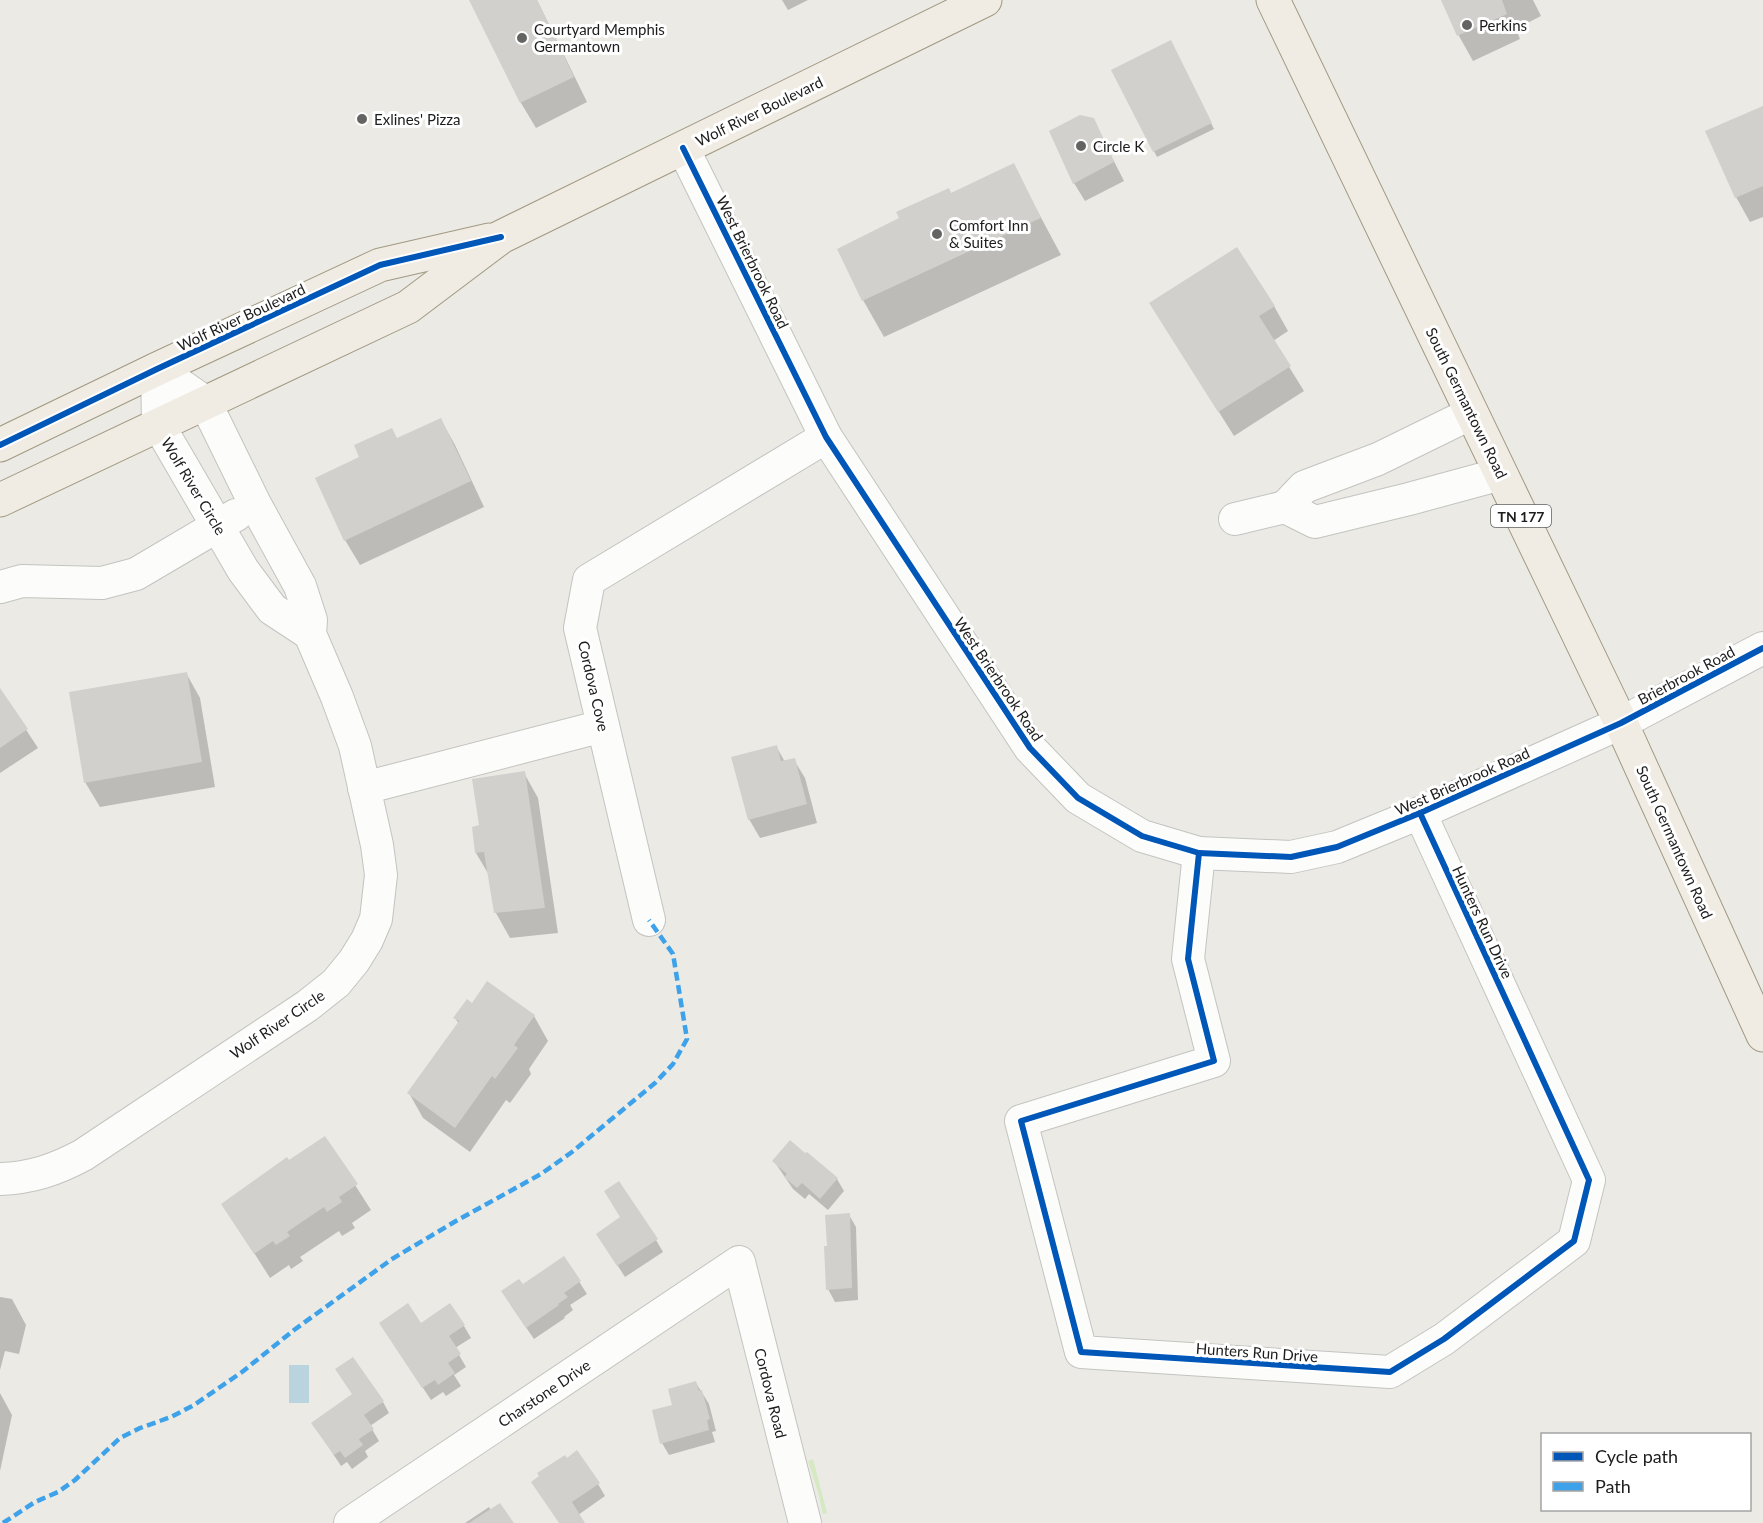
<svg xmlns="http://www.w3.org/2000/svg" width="1763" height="1523" font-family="Lato,sans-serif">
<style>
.grass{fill:#d5e9c3}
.water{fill:#b9d4de}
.shadow{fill:#0003}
.building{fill:#d2d0cc}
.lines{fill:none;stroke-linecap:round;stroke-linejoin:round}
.minor-casing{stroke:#c3c3c1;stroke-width:34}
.major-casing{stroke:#a19982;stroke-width:35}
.minor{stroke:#fcfcfb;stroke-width:32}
.major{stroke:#f0ece3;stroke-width:33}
.quiet{stroke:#3da2ea;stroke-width:4.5;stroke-dasharray:9 4.5;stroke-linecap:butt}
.cycleway-casing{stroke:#fff;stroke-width:10}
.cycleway{stroke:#0057b8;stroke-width:6}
.poi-dot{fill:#646462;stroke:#fff;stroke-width:2}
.labels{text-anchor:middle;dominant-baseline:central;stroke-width:6;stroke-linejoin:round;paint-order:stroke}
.shield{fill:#fff;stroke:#606060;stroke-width:1.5}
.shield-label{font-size:14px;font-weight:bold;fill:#1c1c1c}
.poi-label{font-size:15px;fill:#1c1c1c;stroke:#fff;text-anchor:start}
.street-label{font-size:15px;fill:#1c1c1c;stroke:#fff}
</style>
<rect width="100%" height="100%" fill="#ebeae5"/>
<path class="grass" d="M813 1459 827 1513 823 1514 818 1492 808 1461Z"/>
<rect class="water" x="289" y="1365" width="20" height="38"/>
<g class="shadow">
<path d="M471 0H537L587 102 536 128 521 103Z"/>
<path d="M782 0H808L788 10Z"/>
<path d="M1443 0H1533L1541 16 1516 29 1520 39 1473 61 1459 36Z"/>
<path d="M1173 47 1214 129 1157 157 1113 70Z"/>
<path d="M1763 107V217L1750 222 1736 197Z"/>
<path d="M1093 120 1124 181 1085 201 1074 183Z"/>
<path d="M1013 165 1061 255 884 337 863 300 951 194Z"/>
<path d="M1151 304 1274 306 1288 331 1273 341 1304 391 1234 436Z"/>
<path d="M441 420 455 445 484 507 360 565 345 540 398 440Z"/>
<path d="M186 673 200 698 215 787 100 807 85 782Z"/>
<path d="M4 696 38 748 0 773V698Z"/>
<path d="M776 746 785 762 794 760 805 778 817 823 760 838 749 819Z"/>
<path d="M524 773 538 798 558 933 510 938 496 913 489 875 476 853 473 828 481 826Z"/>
<path d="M472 1005 534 1016 548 1041 529 1069 531 1074 510 1103 506 1100 470 1152 423 1118 409 1093 459 1024 455 1018Z"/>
<path d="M325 1138 371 1210 352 1223 355 1228 342 1236 339 1231 300 1257 303 1261 291 1269 289 1265 270 1278 223 1204Z"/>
<path d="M774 1161 837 1179 844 1191 828 1210 809 1194 805 1199 793 1189Z"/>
<path d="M849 1215 856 1227 858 1300 835 1302 828 1289 829 1247Z"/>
<path d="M622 1218 656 1240 663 1252 625 1277 605 1246Z"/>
<path d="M564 1258 587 1294 570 1305 573 1310 564 1317 565 1318 534 1339 510 1304 523 1286Z"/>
<path d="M0 1297 12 1299 26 1325 19 1354 5 1351 0 1370Z"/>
<path d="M421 1325 464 1326 471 1338 455 1348 466 1367 454 1375 461 1386 446 1396 443 1392 431 1400 388 1335Z"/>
<path d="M696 1383 709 1404 716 1431 712 1432 715 1442 669 1455 662 1443 673 1406Z"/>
<path d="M0 1393 12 1415 0 1471Z"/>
<path d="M383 1402 389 1413 370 1426 379 1441 365 1451 368 1457 352 1469 347 1462 341 1466 320 1434Z"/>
<path d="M566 1460 598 1484 605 1496 578 1515 583 1523H559Z"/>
<path d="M489 1507 491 1511 512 1523H465Z"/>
</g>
<g class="building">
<path d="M469 0H537L574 77 520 103Z"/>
<path d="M1441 0H1502L1507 14 1457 36Z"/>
<path d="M1171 40 1212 123 1153 152 1111 70Z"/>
<path d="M1763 106V186L1735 198 1705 131Z"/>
<path d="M1080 115 1094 118 1114 162 1073 184 1049 131Z"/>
<path d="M1014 163 1041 218 862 301 837 249 899 218 896 212 949 188 951 193Z"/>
<path d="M1237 247 1275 306 1259 316 1291 366 1218 412 1149 303Z"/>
<path d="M441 418 471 481 344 541 315 478 359 457 354 445 392 428 397 438Z"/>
<path d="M187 672 202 762 84 783 69 692Z"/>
<path d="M0 688 28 729 0 748Z"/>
<path d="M777 745 781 761 795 758 807 804 748 820 731 757Z"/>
<path d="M525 771 545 908 494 913 484 852 475 853 472 827 479 825 472 779Z"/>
<path d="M487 981 535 1015 514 1045 518 1048 495 1079 492 1076 455 1128 407 1093 459 1021 453 1018 467 999 472 1003Z"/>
<path d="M325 1136 358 1184 339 1197 342 1202 327 1212 324 1207 287 1232 290 1236 276 1245 273 1241 254 1254 221 1204 287 1157 289 1160Z"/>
<path d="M790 1140 805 1153 807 1152 838 1178 820 1199 802 1183 797 1188 784 1177 787 1174 772 1161Z"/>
<path d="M619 1181 658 1239 617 1266 596 1234 620 1217 604 1191Z"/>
<path d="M850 1213 852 1288 826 1290 824 1246H827L825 1215Z"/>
<path d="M564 1256 581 1281 564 1293 568 1297 558 1304 559 1305 526 1328 501 1291 519 1279 523 1284Z"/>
<path d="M408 1303 421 1323 450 1303 465 1325 449 1336 461 1354 448 1363 455 1373 438 1385 435 1380 422 1388 379 1323Z"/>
<path d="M353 1357 384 1401 364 1415 374 1429 359 1439 363 1445 345 1458 340 1451 334 1455 311 1423 352 1394 335 1369Z"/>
<path d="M696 1381 699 1391 702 1390 710 1419 707 1420 709 1430 660 1444 652 1410 672 1405 668 1389Z"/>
<path d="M577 1450 600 1483 572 1502 585 1523H559L531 1482 539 1476 537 1473 565 1455 567 1458Z"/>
<path d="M500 1503 514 1523H469Z"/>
</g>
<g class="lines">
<g class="minor-casing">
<g id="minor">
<path d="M683 148 826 437 1030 748 1078 798 1142 836 1199 853 1291 857 1337 847 1420 813 1621 723 1763 648"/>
<path d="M157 369 158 424 243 570 272 609 310 634"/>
<path d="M1472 413 1378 459 1304 487 1285 507 1315 522 1409 499 1501 474"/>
<path d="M1235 519 1285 507"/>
<path d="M0 587 22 581 102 583 136 574 236 515"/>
<path d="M364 788 603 726"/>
<path d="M1199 853 1188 959 1214 1061 1021 1121 1081 1352 1390 1372 1444 1339 1574 1241 1589 1180 1420 813"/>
<path d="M649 920 580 628 589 580 826 437"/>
<path d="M0 1179C31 1178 55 1170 83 1155L307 1006 336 983 354 961 367 940 376 919 381 875 377 845 355 746 337 697 310 634 311 620 300 586 255 504 205 402 157 369"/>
<path d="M350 1523 739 1262 805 1523"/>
</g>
</g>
<g class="major-casing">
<g id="major">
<path d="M1273 0 1621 723 1763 1035"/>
<path d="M0 445 157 369 380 265 489 240"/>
<path d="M0 500 408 307 501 237 985 0"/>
</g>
</g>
<use href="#minor" class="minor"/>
<use href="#major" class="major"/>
<path class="quiet" d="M3 1523 35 1502 58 1492 75 1480 120 1438 140 1428 171 1417 194 1405 242 1372 294 1330 392 1259 456 1221 541 1174 572 1152 655 1083 673 1064 687 1039 673 954 649 920"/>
<g class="cycleway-casing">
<g id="cycleway">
<path d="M683 148 826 437 1030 748 1078 798 1142 836 1199 853 1291 857 1337 847 1420 813 1621 723 1763 648"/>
<path d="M0 445 157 369 380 265 501 237"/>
<path d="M1199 853 1188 959 1214 1061 1021 1121 1081 1352 1390 1372 1444 1339 1574 1241 1589 1180 1420 813"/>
</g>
</g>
<use href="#cycleway" class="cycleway"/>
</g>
<g class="poi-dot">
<circle cx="1467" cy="25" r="6"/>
<circle cx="522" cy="38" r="6"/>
<circle cx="362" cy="119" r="6"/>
<circle cx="1081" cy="146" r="6"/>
<circle cx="937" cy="234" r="6"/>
</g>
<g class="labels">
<rect class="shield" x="1491" y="505" width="60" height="22" rx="4.5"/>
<g class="shield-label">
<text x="1521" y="516">TN 177</text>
</g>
<g class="poi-label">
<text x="1479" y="25">Perkins</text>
<text x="534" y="29">Courtyard Memphis<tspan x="534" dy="17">Germantown</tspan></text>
<text x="374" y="119">Exlines' Pizza</text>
<text x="1093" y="146">Circle K</text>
<text x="949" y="225">Comfort Inn<tspan x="949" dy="17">&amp; Suites</tspan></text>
</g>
<g class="street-label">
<text transform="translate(759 111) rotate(-26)">Wolf River Boulevard</text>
<text transform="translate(753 262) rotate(64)">West Brierbrook Road</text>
<text transform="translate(241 317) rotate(-25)">Wolf River Boulevard</text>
<text transform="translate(1467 403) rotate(64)">South Germantown Road</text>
<text transform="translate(194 486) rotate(59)">Wolf River Circle</text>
<text transform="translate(1686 675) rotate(-28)">Brierbrook Road</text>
<text transform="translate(999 679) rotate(56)">West Brierbrook Road</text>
<text transform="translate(594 686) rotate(77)">Cordova Cove</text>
<text transform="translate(1462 781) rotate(-24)">West Brierbrook Road</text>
<text transform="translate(1675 842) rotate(66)">South Germantown Road</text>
<text transform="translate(1483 922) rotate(65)">Hunters Run Drive</text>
<text transform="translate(277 1024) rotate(-34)">Wolf River Circle</text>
<text transform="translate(1257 1352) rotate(4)">Hunters Run Drive</text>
<text transform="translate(544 1393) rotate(-34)">Charstone Drive</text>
<text transform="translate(771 1393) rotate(76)">Cordova Road</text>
</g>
</g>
<rect x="1541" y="1433" width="210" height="78" fill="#ffffff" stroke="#a4a4a4" stroke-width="1.5"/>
<rect x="1553" y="1452" width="30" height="9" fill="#0057b8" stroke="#a4a4a4" stroke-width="1.5"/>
<text x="1595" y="1463" font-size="18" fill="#1c1c1c">Cycle path</text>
<rect x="1553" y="1482" width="30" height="9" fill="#3da2ea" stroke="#a4a4a4" stroke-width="1.5"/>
<text x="1595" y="1493" font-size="18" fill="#1c1c1c">Path</text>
</svg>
